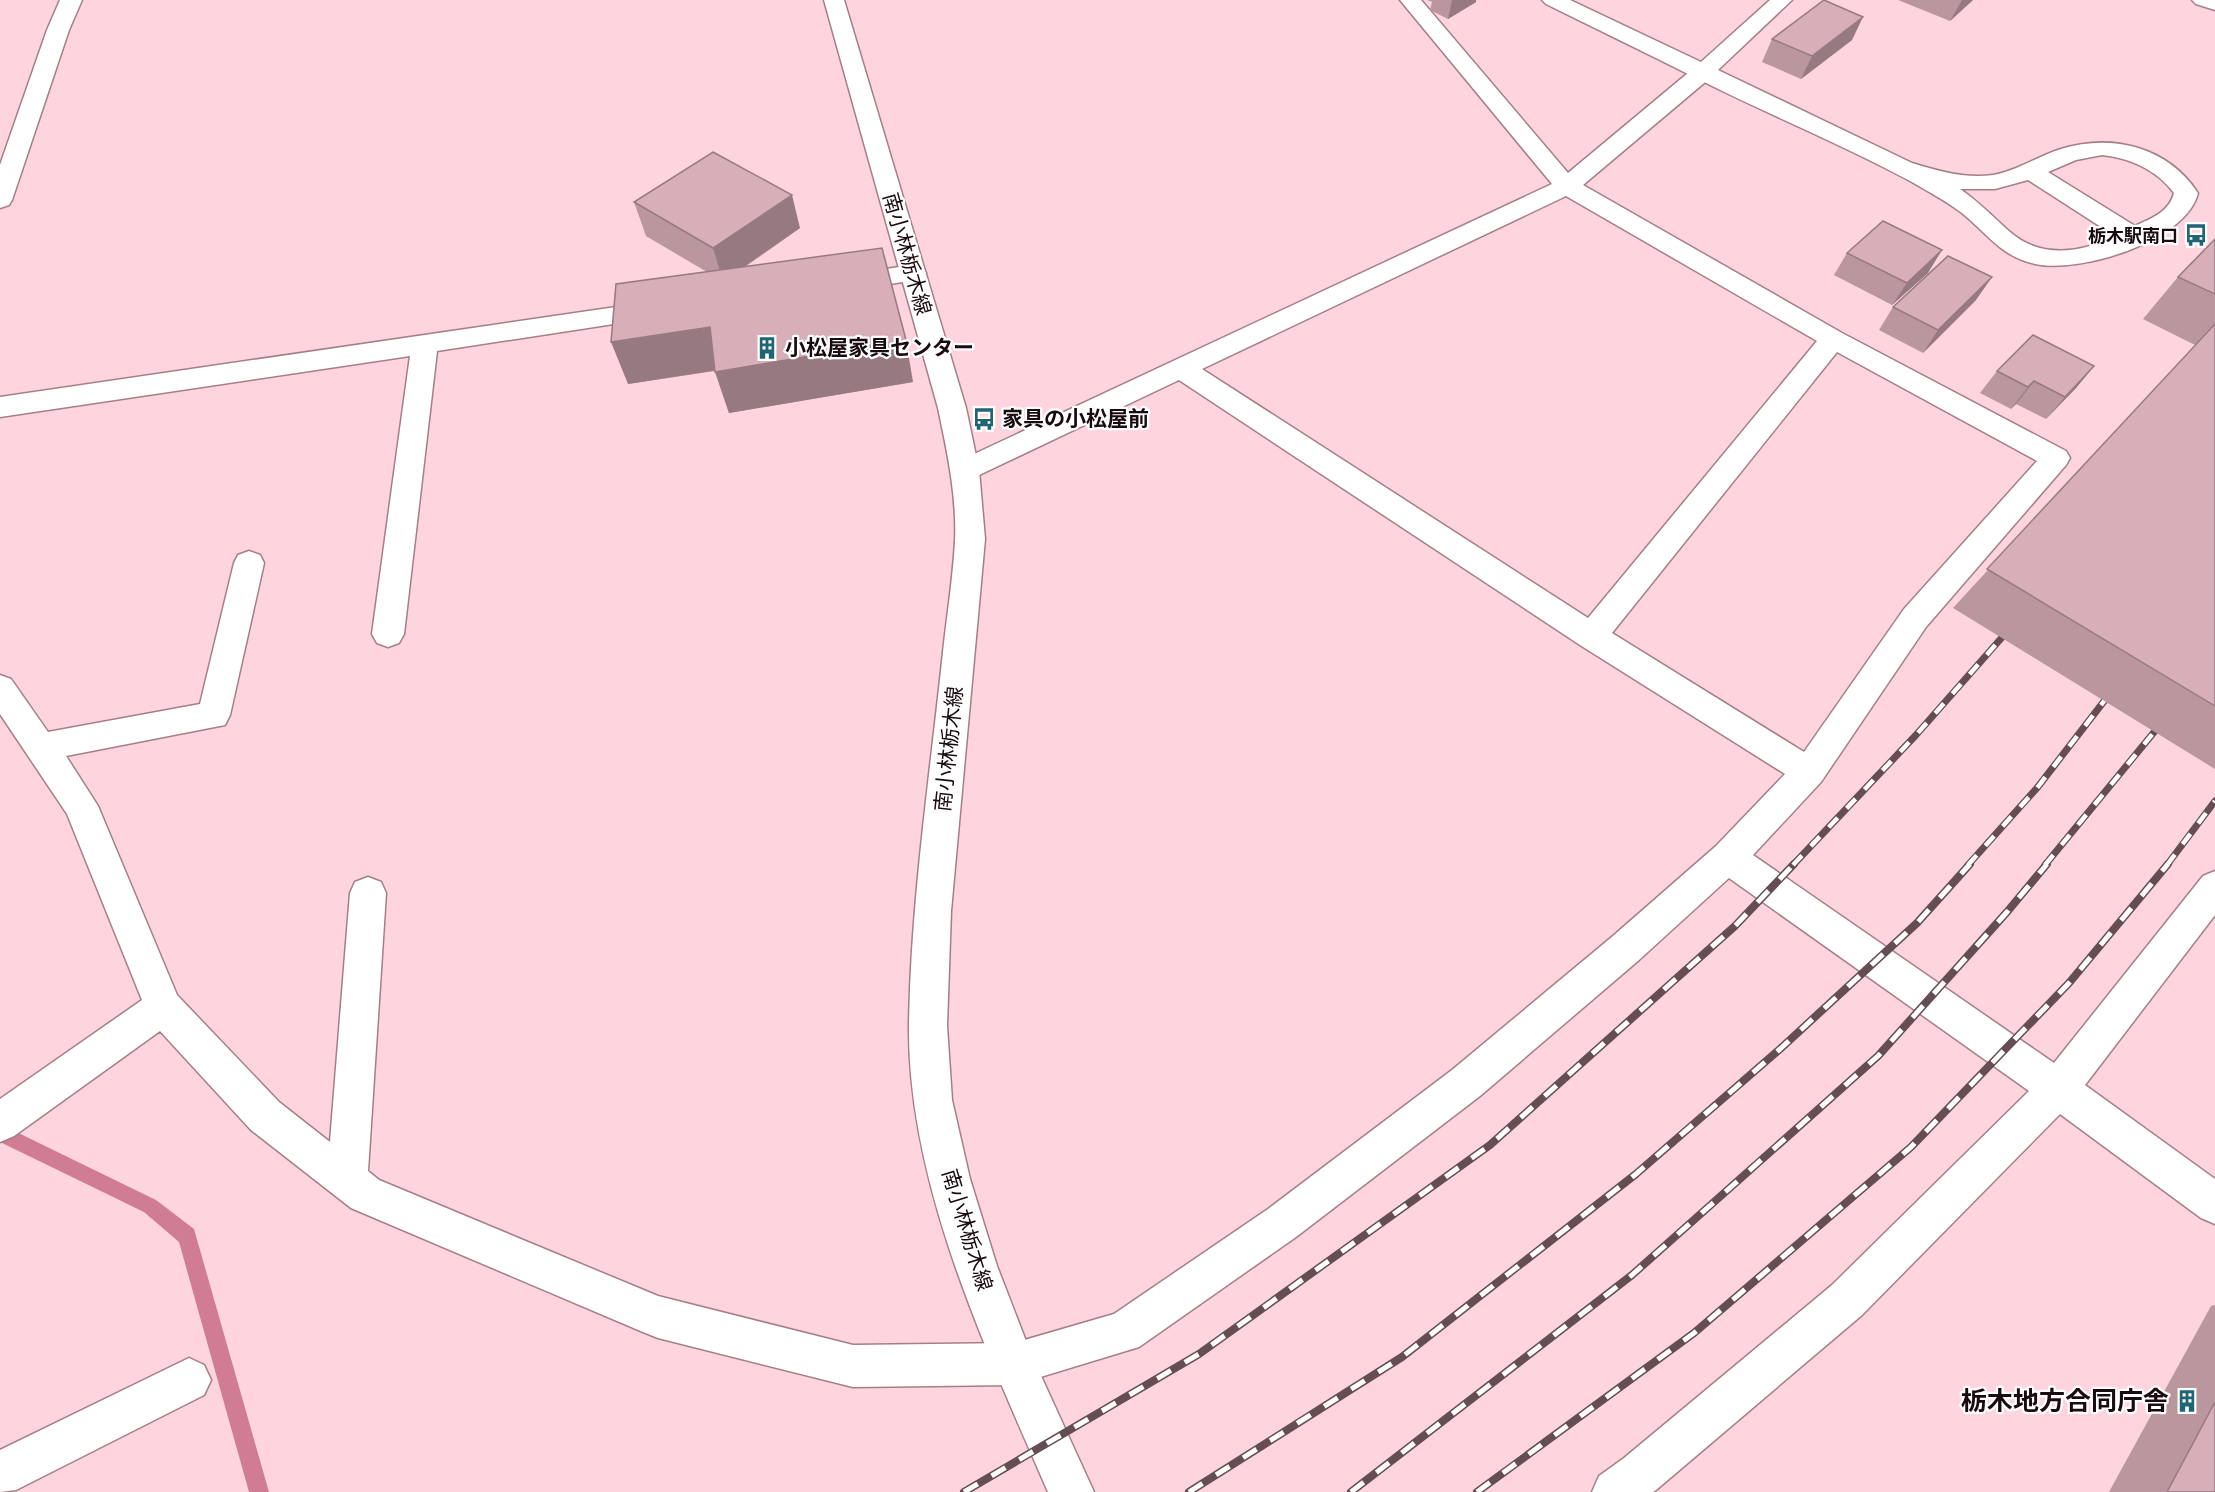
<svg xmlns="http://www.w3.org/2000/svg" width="2215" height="1492" font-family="Roboto,'Noto Sans JP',sans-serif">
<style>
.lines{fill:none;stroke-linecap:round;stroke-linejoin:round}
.stream{fill:#d07c93;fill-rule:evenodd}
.street-casing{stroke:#a57f88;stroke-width:3}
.secondary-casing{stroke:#a57f88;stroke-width:3}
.street{fill:#fff;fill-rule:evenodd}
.secondary{fill:#fff;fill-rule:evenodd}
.rail-far1-casing{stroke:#644d53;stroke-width:7}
.rail-casing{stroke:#644d53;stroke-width:8}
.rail-far1{stroke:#fff;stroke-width:4.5;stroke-dasharray:13;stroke-linecap:butt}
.rail{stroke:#fff;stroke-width:5;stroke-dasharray:16;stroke-linecap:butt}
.wall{fill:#ba969e}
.shaded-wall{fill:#977a81}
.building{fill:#d8afb8;stroke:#977a81;stroke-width:1.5}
.labels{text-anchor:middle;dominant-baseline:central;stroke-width:4.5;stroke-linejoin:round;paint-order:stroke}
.far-poi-label{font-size:18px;font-weight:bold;fill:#190b0f;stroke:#fff;text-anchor:end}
.street-label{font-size:21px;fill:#190b0f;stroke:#fff}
.poi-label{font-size:21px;font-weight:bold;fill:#190b0f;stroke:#fff;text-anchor:start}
.near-poi-label{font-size:26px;font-weight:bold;fill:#190b0f;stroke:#fff;text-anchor:end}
</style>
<rect width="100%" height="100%" fill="#fed4de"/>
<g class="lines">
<path class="stream" d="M0 1124 156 1200 194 1229 269 1492H249L179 1242 144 1212 0 1142Z"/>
<g class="street-casing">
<g id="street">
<path d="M60 0H82L69 30 12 200 9 205 0 208V165L47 30Z"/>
<path d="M1400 0H1421L1568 173 1694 68 1702 66 1710 68 1713 73 1710 78 1583 185 1842 333 2066 451 2070 458 2066 465 1926 627 1821 782 1753 855 2054 1063 2203 876 2215 871V915L2085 1085 2215 1179V1224L2201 1218 2060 1114 1862 1315 1656 1490 1653 1492H1592L1599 1476 1624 1458 1832 1285 2029 1091 1729 878 1639 960 1480 1096 1296 1237 1139 1347 1014 1385 853 1387 658 1338 643 1332 351 1208 251 1130 160 1031 14 1136 0 1142V1099L142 1000 67 814 0 714V675L11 679 48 732 200 704 234 563 238 555 249 551 260 555 264 563 230 715 225 725 66 756 98 806 177 995 279 1102 330 1142 350 893 355 882 368 877 381 882 386 893 368 1171 379 1180 658 1296 853 1345 1014 1343 1114 1314 1268 1209 1452 1070 1613 936 1716 846 1785 774 1580 645 1179 380 975 477 965 480 955 477 951 470 955 463 1552 184ZM1566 196 1817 341 1588 618 1202 369ZM1837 352 2037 461 1904 609 1804 752 1612 633Z"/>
<path d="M2192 0H2215V10L2196 4Z"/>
<path d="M913 265 922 267 926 273 922 279 845 291 836 289 832 283 836 277 845 275Z"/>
<path d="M657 301 666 304 670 310 666 316 437 351 404 634 399 643 388 647 377 643 372 634 410 356 0 417V397Z"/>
<path d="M189 1358 204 1365 211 1380 204 1395 16 1490 0 1492V1450Z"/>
</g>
</g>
<g class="secondary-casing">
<g id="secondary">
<path d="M824 0H844L966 408 979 470 985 539 951 911 947 1026 952 1100 970 1179 997 1266 1031 1354 1094 1492H1048C986 1349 907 1183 909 1024 911 900 930 775 943 652 947 615 953 578 955 541 957 496 947 451 938 408Z"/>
<path d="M1542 0H1570L1701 62 1770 0H1792L1718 70 1912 163C1938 171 1966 179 1993 175 2017 171 2038 156 2061 149 2112 133 2168 147 2198 193 2187 241 2079 274 2035 264 2000 256 1988 234 1962 213 1946 201 1929 192 1912 182 1842 144 1767 114 1696 78 1647 53 1596 29 1546 4ZM2102 155C2130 158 2157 170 2174 193 2169 212 2152 218 2135 226L2048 172 2076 160ZM2028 180 2115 236C2081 253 2041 259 2010 232 1993 217 1979 202 1960 189H1995Z"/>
</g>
</g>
<use href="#street" class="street"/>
<use href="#secondary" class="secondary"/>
<g class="rail-far1-casing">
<g id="rail-far1">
<path d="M1793 865 1916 735 2012 626"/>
<path d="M1968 865 2037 788 2115 687"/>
<path d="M2045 865 2164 720"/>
<path d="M2167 865 2215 801"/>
</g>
</g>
<g class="rail-casing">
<g id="rail">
<path d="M964 1492 1199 1354 1490 1145 1735 926 1794 864"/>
<path d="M1189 1492 1402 1357 1636 1174 1780 1049 1917 923 1970 864"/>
<path d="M1351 1492 1632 1275 1878 1056 2007 912 2047 864"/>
<path d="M1477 1492 1694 1333 1911 1147 2069 983 2168 864"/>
</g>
</g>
<use href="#rail-far1" class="rail-far1"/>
<use href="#rail" class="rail"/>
</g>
<g class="wall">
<path d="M1427 0H1476V2L1448 19 1430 10 1432 2Z"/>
<path d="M1898 0H1973L1950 21Z"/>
<path d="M1772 39 1852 40 1801 79 1762 62Z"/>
<path d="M634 202 800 228 745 267 913 382 729 413 715 371 628 384 707 272 646 236Z"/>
<path d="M2215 239V769L1953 608 2195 345 2143 319 2178 277Z"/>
<path d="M1847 253 1928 273 1892 305 1834 275Z"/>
<path d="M1976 300 1923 353 1879 330 1893 307Z"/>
<path d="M2094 366 2076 388 2046 419 2016 404 2011 409 1980 393 1997 371Z"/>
<path d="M2215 1305V1492H2109L2211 1306Z"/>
</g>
<g class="shaded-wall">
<path d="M1452 0H1476V2L1448 19Z"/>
<path d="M1962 0H1973L1950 21Z"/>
<path d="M1863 17 1852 40 1801 79 1812 56Z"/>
<path d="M792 195 800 228 723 281 713 248Z"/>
<path d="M1942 250 1928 273 1892 305 1907 283Z"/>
<path d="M1992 277 1976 300 1923 353 1938 330Z"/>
<path d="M710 327 724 369 628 384 611 342Z"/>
<path d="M906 340 913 382 729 413 715 372Z"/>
<path d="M2094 366 2076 388 2046 419 2065 397Z"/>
<path d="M2034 381 2016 404 2011 409 2028 387Z"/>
</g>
<g class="building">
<path d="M1824 0 1863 17 1812 56 1772 39Z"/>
<path d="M713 152 792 195 713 248 634 202Z"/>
<path d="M1883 221 1942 250 1907 283 1847 253Z"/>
<path d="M2215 239V294L2178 277Z"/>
<path d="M882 248 906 340 715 372 710 327 611 342 616 284Z"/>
<path d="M1948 256 1992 277 1938 330 1893 307Z"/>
<path d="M2215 324V706L1987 569Z"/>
<path d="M2033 335 2094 366 2065 397 2034 381 2028 387 1997 371Z"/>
<path d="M2215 1402V1492H2167Z"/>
</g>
<defs>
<g id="bus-bare" transform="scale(1.8)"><path d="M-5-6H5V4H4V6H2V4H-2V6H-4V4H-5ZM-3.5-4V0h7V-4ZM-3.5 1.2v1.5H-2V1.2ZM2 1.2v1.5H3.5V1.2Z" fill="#1e6674" stroke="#fff" stroke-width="2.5" paint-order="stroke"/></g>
<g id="building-bare" transform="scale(1.8)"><path d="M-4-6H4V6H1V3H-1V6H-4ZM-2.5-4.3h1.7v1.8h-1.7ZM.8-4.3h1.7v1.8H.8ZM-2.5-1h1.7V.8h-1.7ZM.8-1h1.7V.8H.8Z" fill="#1e6674" stroke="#fff" stroke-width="2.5" paint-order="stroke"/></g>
</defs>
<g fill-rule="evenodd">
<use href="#bus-bare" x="2196" y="235"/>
<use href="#building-bare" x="767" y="348"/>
<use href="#bus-bare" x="984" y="419"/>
<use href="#building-bare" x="2187" y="1401"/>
</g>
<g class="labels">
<g class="far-poi-label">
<text x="2178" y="235">栃木駅南口</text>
</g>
<g class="street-label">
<text transform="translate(907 254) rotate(74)">南小林栃木線</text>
<text transform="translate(949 749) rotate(-84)">南小林栃木線</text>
<text transform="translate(967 1230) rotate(73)">南小林栃木線</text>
</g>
<g class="poi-label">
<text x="785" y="348">小松屋家具センター</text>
<text x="1002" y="419">家具の小松屋前</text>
</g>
<g class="near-poi-label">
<text x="2169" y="1401">栃木地方合同庁舎</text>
</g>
</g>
</svg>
